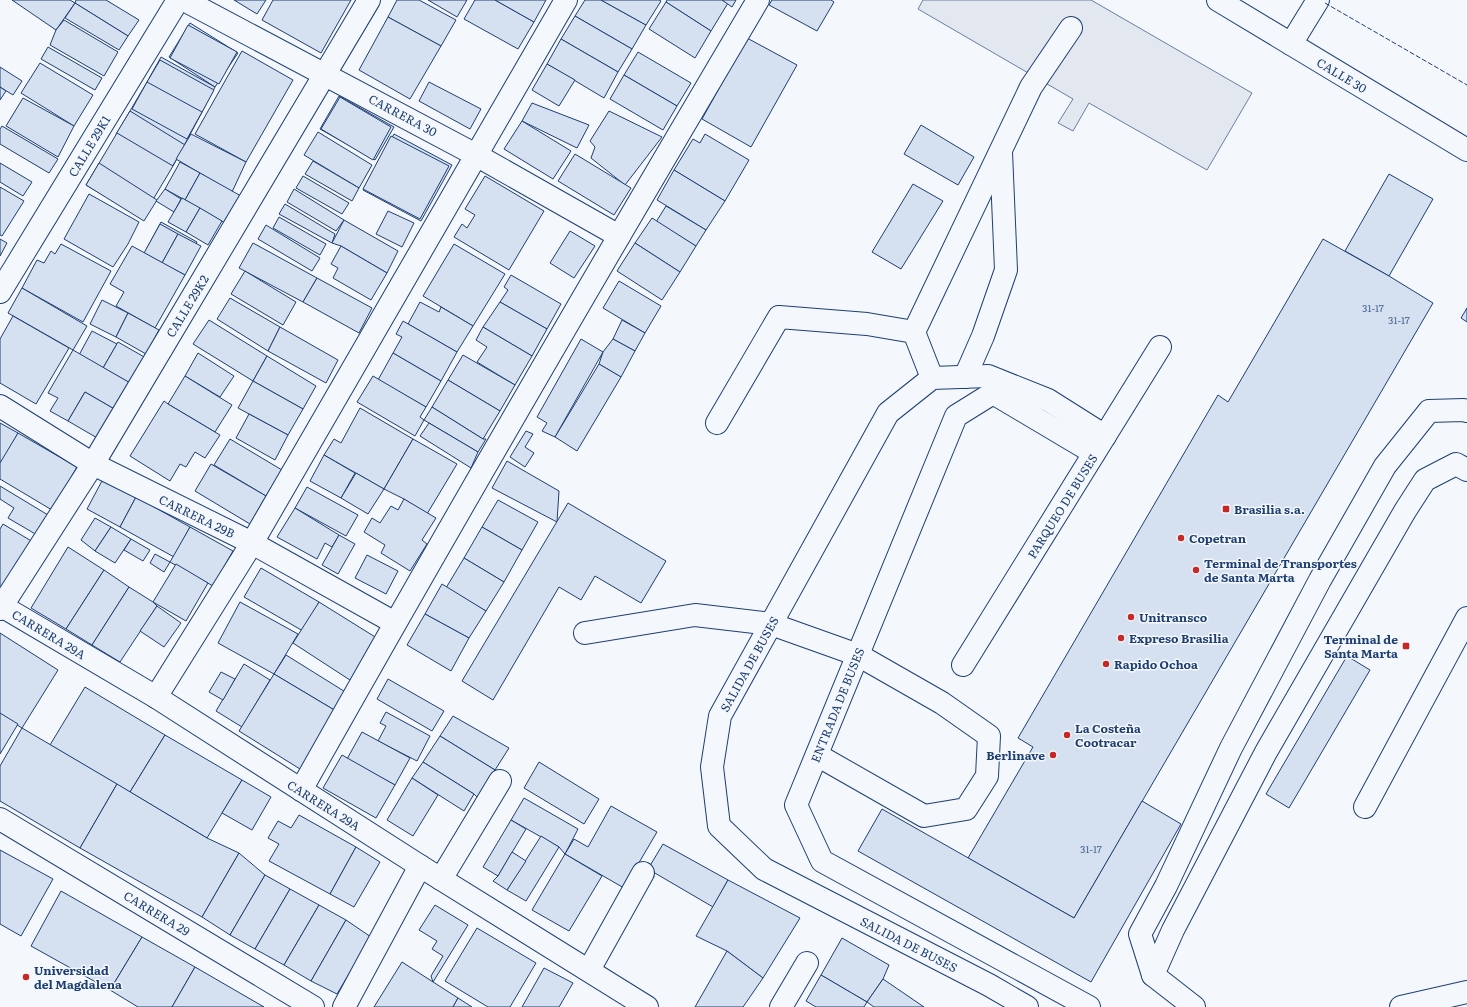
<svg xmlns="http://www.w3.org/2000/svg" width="1467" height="1007" font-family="Literata,serif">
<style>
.parking{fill:#e3e8f0;stroke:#687fa3}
.building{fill:#d5e0f0;stroke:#1d3f73}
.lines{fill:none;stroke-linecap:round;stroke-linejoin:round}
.minor-casing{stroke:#1d3f73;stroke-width:24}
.minor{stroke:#f4f7fb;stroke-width:22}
.fence{stroke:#1d3f73;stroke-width:1;stroke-dasharray:5 2;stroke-linecap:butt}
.poi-dot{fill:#c62828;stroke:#f4f7fb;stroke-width:1.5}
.labels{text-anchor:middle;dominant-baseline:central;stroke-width:3;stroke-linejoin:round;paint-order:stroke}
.number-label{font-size:10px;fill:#4b6792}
.street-label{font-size:12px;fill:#1d3f73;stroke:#f4f7fb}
.poi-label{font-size:12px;font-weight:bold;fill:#1d3f73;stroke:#f4f7fb;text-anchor:start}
</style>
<rect width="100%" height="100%" fill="#f4f7fb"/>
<path class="parking" d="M923 0H1091L1252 93 1207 170 1089 103 1073 131 1058 123 1073 99 918 9Z"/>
<g class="building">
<path d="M12 0H70L75 3 56 30Z"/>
<path d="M76 0H106L139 20 128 36 75 3Z"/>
<path d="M234 0H266L257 14Z"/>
<path d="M273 0H351L321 53 262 20Z"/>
<path d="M397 0H419L456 20 441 46 388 17Z"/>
<path d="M428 0H467L457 17Z"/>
<path d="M475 0H495L534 22 518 49 464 19Z"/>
<path d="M495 0H546L534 22Z"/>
<path d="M585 0H601L646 25 632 49 575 16Z"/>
<path d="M601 0H659L661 1 646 25Z"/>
<path d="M667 0H722L728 3 711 31 666 2Z"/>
<path d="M722 0H736L732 7Z"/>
<path d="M772 0H831L834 2 817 31 769 5Z"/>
<path d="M666 2 711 31 695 58 649 29Z"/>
<path d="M75 3 128 36 119 50 65 18Z"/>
<path d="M575 16 632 49 618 72 561 39Z"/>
<path d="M388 17 441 46 410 99 359 70Z"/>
<path d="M64 20 118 52 104 76 50 45 56 30Z"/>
<path d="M190 23 238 53 215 87 169 57Z"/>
<path d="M188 25 237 52 219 84 170 58Z"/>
<path d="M747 38 797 65 751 147 702 119Z"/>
<path d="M561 39 618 72 604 98 547 64Z"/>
<path d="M48 47 102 78 95 90 41 59Z"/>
<path d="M242 51 293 80 246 162 195 134Z"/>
<path d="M638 52 691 83 677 106 624 75Z"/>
<path d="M161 57 215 87 202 112 147 82Z"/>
<path d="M160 60 214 90 173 166 117 133Z"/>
<path d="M40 63 93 95 74 126 21 93Z"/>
<path d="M547 64 575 80 559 106 532 90Z"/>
<path d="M0 67 22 81 13 95 0 87Z"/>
<path d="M624 75 677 106 663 130 610 99Z"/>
<path d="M147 82 202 112 187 139 132 109Z"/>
<path d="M429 82 481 109 470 129 419 101Z"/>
<path d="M0 87 6 91 0 100Z"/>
<path d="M339 96 394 127 375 160 320 129Z"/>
<path d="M340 97 391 127 373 160 321 129Z"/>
<path d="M23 98 74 126 58 157 6 126Z"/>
<path d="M532 103 589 125 577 148 522 121Z"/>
<path d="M130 111 185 145 172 167 116 134Z"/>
<path d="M609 111 662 137 625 185 591 158 595 147 590 141Z"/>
<path d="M522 121 571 151 553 179 504 149Z"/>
<path d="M921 125 974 157 958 185 904 154Z"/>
<path d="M2 126 58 159 49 173 0 144V129Z"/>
<path d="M318 132 372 165 359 188 304 155Z"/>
<path d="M117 133 173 166 142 218 86 185Z"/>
<path d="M191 134 246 162 232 192 176 159Z"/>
<path d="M394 134 452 165 421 221 363 190Z"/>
<path d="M705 134 749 160 725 201 674 170 693 139 700 143Z"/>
<path d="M391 136 449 166 420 219 363 189Z"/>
<path d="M575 154 631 188 614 215 558 181Z"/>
<path d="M313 161 359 188 352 201 305 174Z"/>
<path d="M180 162 200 173 185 200 165 189Z"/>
<path d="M0 163 32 182 23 196 0 182Z"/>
<path d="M99 163 157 200 144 221 86 185Z"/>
<path d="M674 170 725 201 706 230 657 200Z"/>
<path d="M200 173 241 196 225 223 185 200Z"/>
<path d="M1389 174 1433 199 1389 276 1345 251Z"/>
<path d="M303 176 349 203 342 214 296 188Z"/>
<path d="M485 176 544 211 509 270 454 237 462 224 467 228 475 215 465 209Z"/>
<path d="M913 184 943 201 901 269 872 252Z"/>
<path d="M0 187 24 201 2 236 0 235Z"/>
<path d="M165 189 181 199 174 212 156 201Z"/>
<path d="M294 189 344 220 336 231 287 202Z"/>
<path d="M89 194 139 222 128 244 113 267 64 239Z"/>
<path d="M182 198 200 208 186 232 168 222Z"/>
<path d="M285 204 335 234 332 243 279 214Z"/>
<path d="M666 206 706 230 696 246 656 222Z"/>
<path d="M200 208 222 221 208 245 186 232Z"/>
<path d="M388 211 414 223 402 247 376 234Z"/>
<path d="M279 217 326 244 320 255 273 228Z"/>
<path d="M652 218 696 246 680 272 635 243Z"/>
<path d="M344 220 398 251 387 273 341 246 332 243Z"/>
<path d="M161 222 197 242 183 268 147 248Z"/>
<path d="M160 224 178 234 162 263 144 253Z"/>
<path d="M266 225 320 258 312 271 258 239Z"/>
<path d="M570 231 595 246 574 278 550 263Z"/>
<path d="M178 234 201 246 185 275 162 263Z"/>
<path d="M0 239 7 243 0 256Z"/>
<path d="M1323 239 1389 276 1433 303 1074 918 968 858 1033 747 1018 738 1218 395 1228 402Z"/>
<path d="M253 243 317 278 303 302 239 268Z"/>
<path d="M635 243 680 272 662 300 617 271Z"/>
<path d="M61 244 111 271 83 322 22 288 37 260 44 263 51 251 55 254Z"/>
<path d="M454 244 505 274 473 326 423 296Z"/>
<path d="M132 246 185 275 155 328 116 306 124 292 110 284Z"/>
<path d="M341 246 387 273 371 300 333 278 338 268 331 264Z"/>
<path d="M245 271 296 302 283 325 231 294Z"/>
<path d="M511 275 561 304 547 329 500 302 508 290 504 287Z"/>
<path d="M317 278 372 308 359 333 303 302Z"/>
<path d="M619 281 661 306 645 333 603 308Z"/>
<path d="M22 288 87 326 73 350 8 313Z"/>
<path d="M230 298 280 327 268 351 217 319Z"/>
<path d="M102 300 128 313 116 337 90 324Z"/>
<path d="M420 302 439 312 441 307 473 326 457 352 408 324Z"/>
<path d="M500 302 547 329 532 356 483 327Z"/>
<path d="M1467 308V322L1461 318Z"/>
<path d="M128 313 159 330 146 354 116 337Z"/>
<path d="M13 316 69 348 36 404 0 383V339Z"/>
<path d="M209 320 267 356 253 381 193 344Z"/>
<path d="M622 320 645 333 635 351 613 339Z"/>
<path d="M403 321 457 352 441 381 393 353 402 337 396 334Z"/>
<path d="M280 327 338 360 326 383 268 351Z"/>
<path d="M483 327 532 356 515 385 477 362 487 347 476 340Z"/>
<path d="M92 331 117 344 103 368 79 355Z"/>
<path d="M581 339 603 352 555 437 542 431 547 423 537 417Z"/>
<path d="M613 339 635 351 621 377 599 364 603 352Z"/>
<path d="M118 342 146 358 132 384 103 368Z"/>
<path d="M73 350 132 384 116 410 85 392 68 421 50 411 58 398 48 393Z"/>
<path d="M198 353 234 376 220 397 185 376Z"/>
<path d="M393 353 441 381 426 407 378 380Z"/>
<path d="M463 355 515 385 500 411 448 380Z"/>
<path d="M267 356 316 386 303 409 253 381Z"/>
<path d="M599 364 621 377 577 451 555 437Z"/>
<path d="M185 376 232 405 215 432 168 404Z"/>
<path d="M373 376 426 407 420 417 424 420 415 436 357 402Z"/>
<path d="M448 380 500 411 483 439 432 407Z"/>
<path d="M253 381 303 409 288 435 238 408Z"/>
<path d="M85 392 116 410 99 439 68 421Z"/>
<path d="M164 401 168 404 220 435 205 458 195 452 186 467 180 464 170 481 130 456Z"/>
<path d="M432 407 483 439H486L478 452 424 420Z"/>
<path d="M360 408 413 439 384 489 324 455 334 439 341 443Z"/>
<path d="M249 414 288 435 275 460 236 438Z"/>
<path d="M0 423 18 433 2 463 0 462Z"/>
<path d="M429 423 478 452 471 468 420 436Z"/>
<path d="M526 431 533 434 525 447 534 453 525 467 510 457Z"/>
<path d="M18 433 77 467 52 510 0 479V463Z"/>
<path d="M230 439 282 470 266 496 214 465Z"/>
<path d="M413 439 457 464 427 514 404 499 384 489Z"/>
<path d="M324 455 355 473 341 498 310 481Z"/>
<path d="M507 461 559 491 557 522 492 488Z"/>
<path d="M211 464 266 496 250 524 195 491Z"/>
<path d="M356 473 384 489 368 514 341 498Z"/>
<path d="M103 479 136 497 120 527 87 509Z"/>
<path d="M0 486 48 515 37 535 8 518 14 508 0 499Z"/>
<path d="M307 487 358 515 346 536 295 508Z"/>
<path d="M136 497 190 527 174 557 120 527Z"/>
<path d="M404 499 436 518 422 540 427 544 410 571 381 553 385 545 364 532 372 518 380 523 391 506 398 510Z"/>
<path d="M498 500 538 522 522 550 482 527Z"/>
<path d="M568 503 666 561 641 603 595 576 581 600 559 587 493 700 462 681Z"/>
<path d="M295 508 339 535 332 547 325 543 317 559 277 537Z"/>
<path d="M95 518 111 527 95 551 81 540Z"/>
<path d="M3 524 33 542 0 589V529Z"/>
<path d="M111 527 131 539 115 563 95 551Z"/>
<path d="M190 527 233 551 213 586 170 562Z"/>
<path d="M482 527 522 550 504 582 464 558Z"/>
<path d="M339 535 355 544 338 574 322 565Z"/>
<path d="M131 539 150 550 143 561 124 550Z"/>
<path d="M68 547 104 570 66 629 31 608Z"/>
<path d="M155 554 170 562 164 572 150 563Z"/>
<path d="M367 555 398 571 386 594 355 578Z"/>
<path d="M464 558 504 582 486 611 446 588Z"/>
<path d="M176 564 208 583 186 621 153 602Z"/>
<path d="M261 568 319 602 303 631 244 597Z"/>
<path d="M104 570 129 587 92 645 66 629Z"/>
<path d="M442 584 486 611 469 638 425 614Z"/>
<path d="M129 587 153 602 157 606 120 662 92 645Z"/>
<path d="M240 602 298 634 274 674 218 643Z"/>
<path d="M319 602 380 640 353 682 293 643Z"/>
<path d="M157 606 181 623 164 647 140 631Z"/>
<path d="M425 614 469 638 451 671 407 645Z"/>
<path d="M0 633 58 670 22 728 0 714Z"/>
<path d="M286 655 347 693 336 711 274 674Z"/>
<path d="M1347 656 1370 670 1289 808 1266 794Z"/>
<path d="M244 664 270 680 242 727 216 711Z"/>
<path d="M221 672 235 679 223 700 209 692Z"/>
<path d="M274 674 336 711 300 769 239 731Z"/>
<path d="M388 679 444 711 432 731 377 699Z"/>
<path d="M85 687 165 735 130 792 50 745Z"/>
<path d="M386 712 430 736 417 761 378 741 386 726 380 723Z"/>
<path d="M0 713 18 724 0 754Z"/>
<path d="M453 716 509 748 495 770 440 736Z"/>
<path d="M22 728 117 784 80 848 0 801V766Z"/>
<path d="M362 732 410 758 395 785 347 759Z"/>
<path d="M165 735 242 780 207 838 130 792Z"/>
<path d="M440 736 495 770 478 798 474 794 423 762Z"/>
<path d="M342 755 395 785 376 818 323 788Z"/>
<path d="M423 762 474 794 464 811 412 778Z"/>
<path d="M539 762 599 799 584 824 524 788Z"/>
<path d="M412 778 438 795 413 836 387 820Z"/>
<path d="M242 780 271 797 252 830 222 813Z"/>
<path d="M117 784 207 838 239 853 202 917 80 848Z"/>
<path d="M524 798 578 829 565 854 559 847 511 820Z"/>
<path d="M1142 801 1181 824 1091 982 858 851 882 809 1074 918Z"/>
<path d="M611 806 657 832 624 888 565 854 574 839 588 847Z"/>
<path d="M299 815 356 847 330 894 269 861 279 844 268 838 278 821 291 828Z"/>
<path d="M511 820 526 829 498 876 483 867Z"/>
<path d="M541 836 559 847 526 901 507 890Z"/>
<path d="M663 844 728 880 713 907 648 869Z"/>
<path d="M356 847 380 862 354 907 330 894Z"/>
<path d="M0 850 53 879 21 936 0 924Z"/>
<path d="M512 852 526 861 507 890 493 881 498 876Z"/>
<path d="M239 853 265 875 230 935 202 917Z"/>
<path d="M565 854 602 876 569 931 532 910Z"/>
<path d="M265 875 290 889 255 949 230 935Z"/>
<path d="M728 880 800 918 763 978 727 951 696 936Z"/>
<path d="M290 889 319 905 284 965 255 949Z"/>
<path d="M61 891 142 937 110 990 31 946Z"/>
<path d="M319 905 346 920 311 981 284 965Z"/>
<path d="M435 905 468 925 433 982 431 976 443 956 432 949 437 941 419 930Z"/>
<path d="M346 920 371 937 337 994 311 981Z"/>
<path d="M477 928 536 963 510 1007H488L445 981Z"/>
<path d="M142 937 195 967 172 1007H138L110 990Z"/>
<path d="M842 938 889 965 883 979 867 1002 821 975Z"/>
<path d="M727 951 763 978 743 1007H695Z"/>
<path d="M402 962 458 998 453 1007H374Z"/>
<path d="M195 967 264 1007H172Z"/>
<path d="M544 968 573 983 559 1007H522Z"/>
<path d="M821 975 867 1002 864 1007H816L806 1001Z"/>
<path d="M883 979 924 1007H874L867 1002Z"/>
<path d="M458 998 472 1007H453Z"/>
</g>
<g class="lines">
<g class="minor-casing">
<g id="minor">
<path d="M184 0 476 155 619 236"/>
<path d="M1218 0 1467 150"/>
<path d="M1291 44 1318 0"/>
<path d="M0 292 178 0"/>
<path d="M965 377 983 336 1006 270 1001 152"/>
<path d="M932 378 914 332 1031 87 1071 28"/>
<path d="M0 406 93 464 252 543 395 623"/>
<path d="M717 423 779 317 867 324 914 332"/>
<path d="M0 605 156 697 420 866 647 1007"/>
<path d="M0 609 93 464 369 0"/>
<path d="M585 633 695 615 771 624 858 655 942 703 989 736 987 776 966 809 924 816 817 755"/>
<path d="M963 665 1160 347"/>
<path d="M156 697 252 543 566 0"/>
<path d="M301 790C450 525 603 262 758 0"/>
<path d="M1365 807 1467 618"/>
<path d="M0 819 313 1007"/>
<path d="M441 879 500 781"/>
<path d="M589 970 643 873"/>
<path d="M1153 975 1140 934 1166 886 1231 748 1320 580 1385 466 1429 411 1464 410 1467 411"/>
<path d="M344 1007 420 866"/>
<path d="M781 1007 807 963"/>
<path d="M1027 1007 989 985 764 869 719 826 712 767 720 716 888 413 932 378 988 376 1048 400 1105 436"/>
<path d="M1089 1007 822 861 796 805 956 416 993 393 1094 453"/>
<path d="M1194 1007 1153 975 1173 930 1266 752 1405 511 1425 480 1456 464 1467 470"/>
<path d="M1401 1007 1467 992"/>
</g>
</g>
<use href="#minor" class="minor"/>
<path class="fence" d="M1325 3 1467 85"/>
</g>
<g class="poi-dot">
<rect x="1222" y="505" width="8" height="8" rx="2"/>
<circle cx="1181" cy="538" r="4"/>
<circle cx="1196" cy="570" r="4"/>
<circle cx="1131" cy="617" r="4"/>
<circle cx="1121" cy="638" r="4"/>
<rect x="1402" y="642" width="8" height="8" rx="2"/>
<circle cx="1106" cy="664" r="4"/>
<circle cx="1067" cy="735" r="4"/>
<circle cx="1053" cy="755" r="4"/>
<circle cx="26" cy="977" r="4"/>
</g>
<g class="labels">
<g class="number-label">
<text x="1373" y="307">31-17</text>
<text x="1399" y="319">31-17</text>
<text x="1091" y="848">31-17</text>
</g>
<g class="street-label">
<text transform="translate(1342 75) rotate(31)">CALLE 30</text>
<text transform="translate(403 115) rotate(28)">CARRERA 30</text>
<text transform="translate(89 146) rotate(-59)">CALLE 29K1</text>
<text transform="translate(187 306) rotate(-59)">CALLE 29K2</text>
<text transform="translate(1062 506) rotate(-58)">PARQUEO DE BUSES</text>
<text transform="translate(197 516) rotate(26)">CARRERA 29B</text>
<text transform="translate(49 634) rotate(31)">CARRERA 29A</text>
<text transform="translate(749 664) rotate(-61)">SALIDA DE BUSES</text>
<text transform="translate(837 705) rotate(-68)">ENTRADA DE BUSES</text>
<text transform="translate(324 805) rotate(32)">CARRERA 29A</text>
<text transform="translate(157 913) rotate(31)">CARRERA 29</text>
<text transform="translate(909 944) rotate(27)">SALIDA DE BUSES</text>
</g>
<g class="poi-label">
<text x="1234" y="509">Brasilia s.a.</text>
<text x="1189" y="538">Copetran</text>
<text x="1204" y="563">Terminal de Transportes<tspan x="1204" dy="14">de Santa Marta</tspan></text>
<text x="1139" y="617">Unitransco</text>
<text x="1129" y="638">Expreso Brasilia</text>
<text x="1398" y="639" text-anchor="end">Terminal de<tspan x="1398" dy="14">Santa Marta</tspan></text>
<text x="1114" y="664">Rapido Ochoa</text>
<text x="1075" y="728">La Costeña<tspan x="1075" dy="14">Cootracar</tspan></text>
<text x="1045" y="755" text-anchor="end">Berlinave</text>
<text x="34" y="970">Universidad<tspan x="34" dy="14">del Magdalena</tspan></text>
</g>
</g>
</svg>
